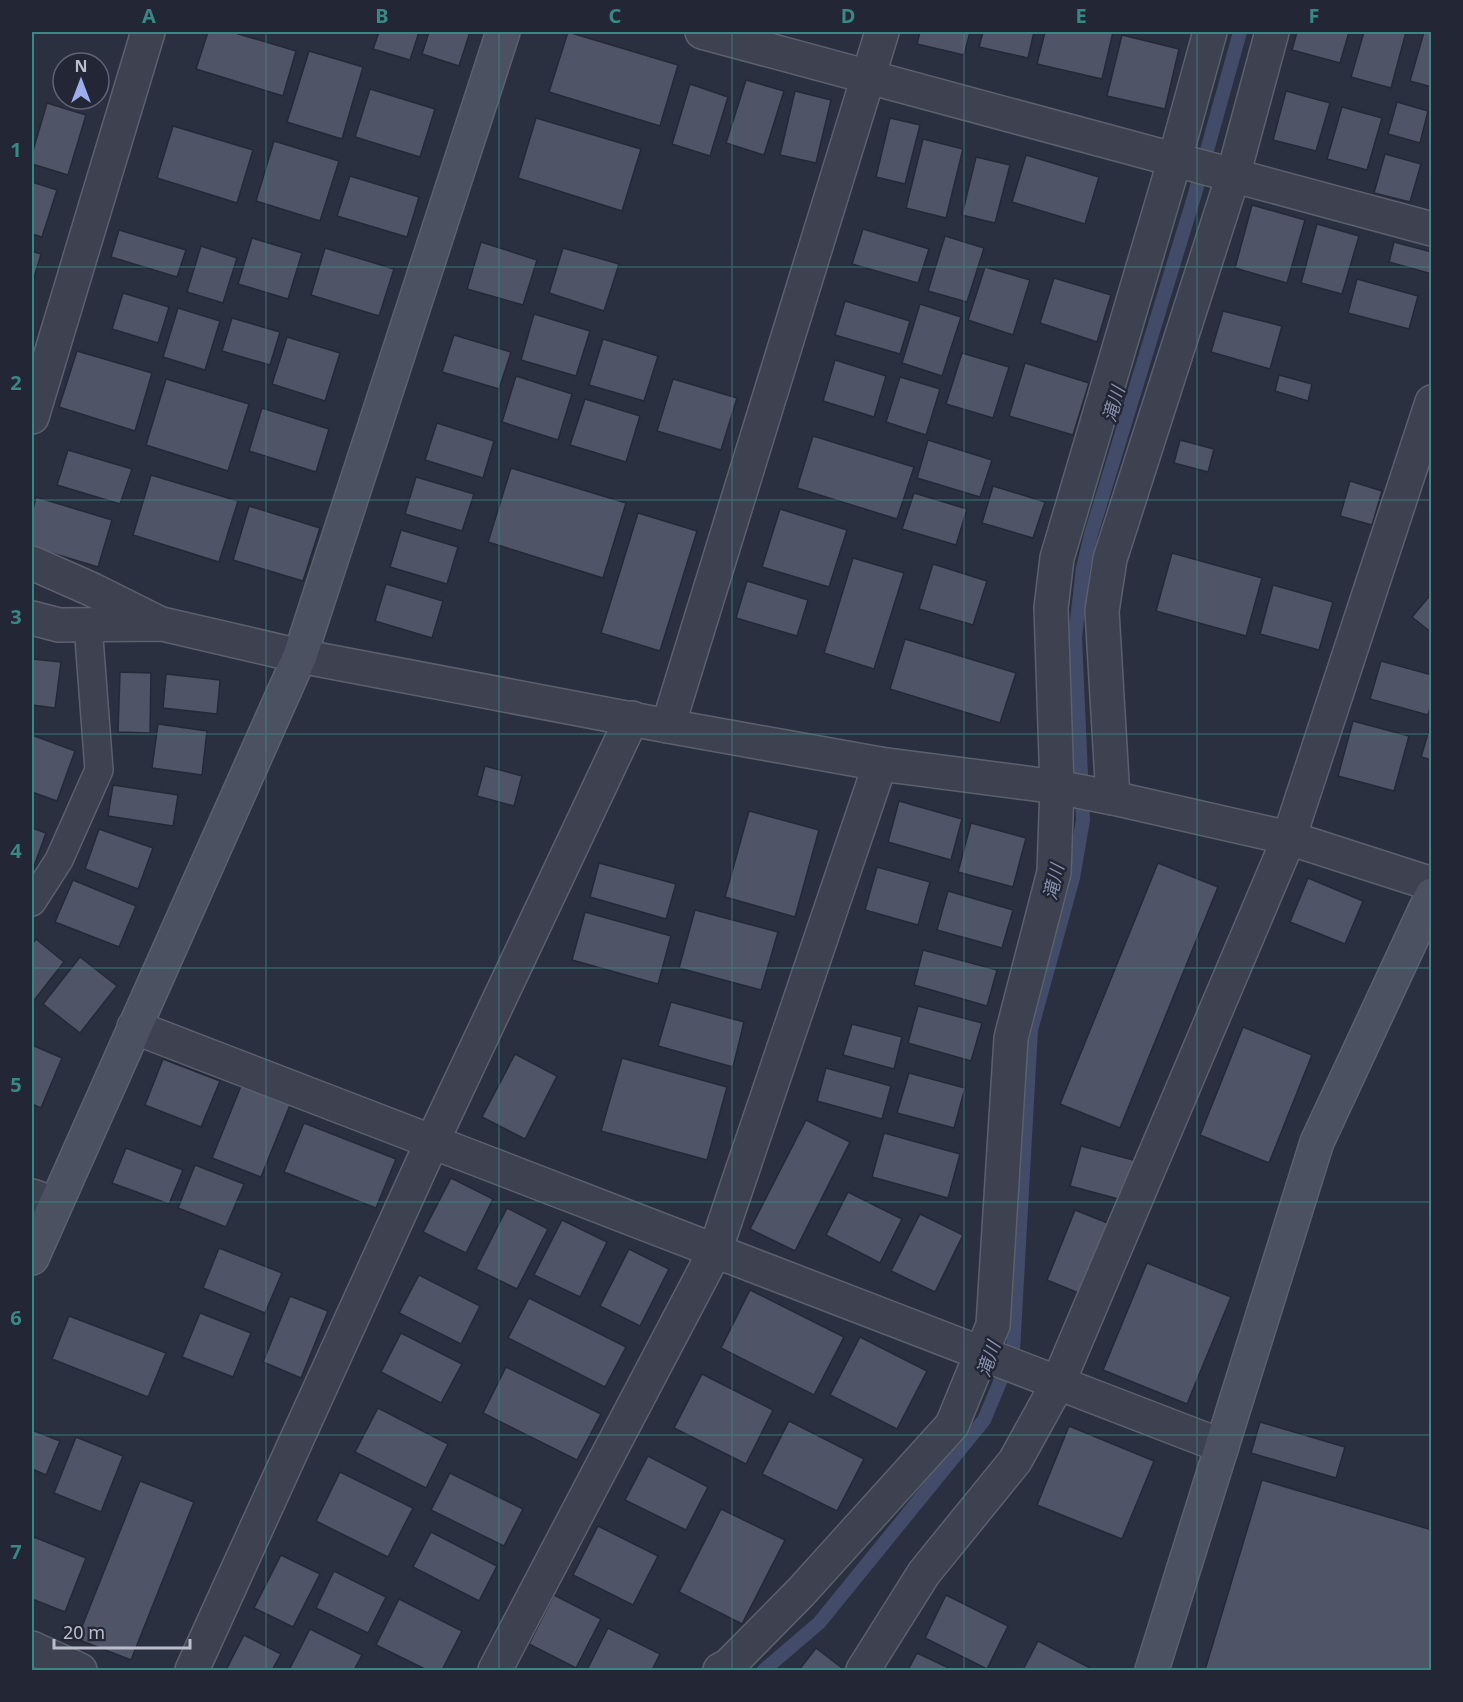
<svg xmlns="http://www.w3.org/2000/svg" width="1463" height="1702" font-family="'Noto Sans','Noto Sans JP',sans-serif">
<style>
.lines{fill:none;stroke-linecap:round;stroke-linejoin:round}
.stream{stroke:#424b67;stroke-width:14}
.building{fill:#4f5466;stroke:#252937;stroke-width:1.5}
.lane-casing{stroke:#5c606d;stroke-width:30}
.street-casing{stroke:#5c606d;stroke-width:36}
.secondary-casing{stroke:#5c606d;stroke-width:36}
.lane{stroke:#3e4250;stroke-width:27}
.street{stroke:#3e4250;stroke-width:33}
.secondary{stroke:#4c5162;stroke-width:33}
.grid{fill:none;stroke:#3a8885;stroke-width:1.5;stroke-opacity:0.55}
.labels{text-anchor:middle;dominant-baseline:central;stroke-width:5;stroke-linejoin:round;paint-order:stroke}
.water-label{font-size:18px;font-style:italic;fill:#8690ae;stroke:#232735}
.neatline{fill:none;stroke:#3a8885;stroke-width:2}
.grid-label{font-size:20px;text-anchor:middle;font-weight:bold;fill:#3a8885}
</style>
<rect width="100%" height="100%" fill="#2a3040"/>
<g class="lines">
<path class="stream" d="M764 1670 819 1623 984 1420 1013 1351 1031 1030 1073 878 1083 820 1075 637 1083 568 1091 534 1194 197 1240 32"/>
</g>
<g class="building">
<path d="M208 32H232L296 51 283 96 196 69Z"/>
<path d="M379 32H419L410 60 373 49Z"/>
<path d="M429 32H470L459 66 422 54Z"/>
<path d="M568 32 678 65 660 126 549 92Z"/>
<path d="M920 32H970L964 55 917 44Z"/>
<path d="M983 32H1034L1028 58 979 47Z"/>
<path d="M1045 32H1113L1102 79 1037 64Z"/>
<path d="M1297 32H1349L1340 63 1292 50Z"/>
<path d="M1364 32H1406L1391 88 1351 77Z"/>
<path d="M1424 32H1432V87L1410 81Z"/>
<path d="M1122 35 1179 49 1165 109 1107 96Z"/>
<path d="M309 51 363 67 342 139 287 122Z"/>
<path d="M746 80 784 91 764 155 726 143Z"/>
<path d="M690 84 728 97 710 156 672 144Z"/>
<path d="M370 89 435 109 420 157 355 137Z"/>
<path d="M795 91 831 100 816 163 780 155Z"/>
<path d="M1286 91 1330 103 1316 151 1273 140Z"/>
<path d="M1397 102 1428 111 1420 143 1388 134Z"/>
<path d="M47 103 86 115 68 175 32 164V154Z"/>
<path d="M1342 107 1382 118 1367 170 1327 159Z"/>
<path d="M536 118 641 149 622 211 518 178Z"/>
<path d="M890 118 920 125 905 184 876 177Z"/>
<path d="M173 126 253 150 237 203 157 178Z"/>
<path d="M923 139 963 149 946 218 906 208Z"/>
<path d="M274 141 339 161 320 221 256 201Z"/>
<path d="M1385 154 1421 164 1410 202 1374 193Z"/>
<path d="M1026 155 1099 177 1085 224 1012 202Z"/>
<path d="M976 157 1010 165 995 223 962 215Z"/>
<path d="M350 176 419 197 407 237 337 216Z"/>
<path d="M32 182 57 190 42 237 32 234Z"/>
<path d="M1252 205 1305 220 1287 283 1235 268Z"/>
<path d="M1317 224 1359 236 1342 294 1301 283Z"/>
<path d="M863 229 929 249 918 283 852 264Z"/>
<path d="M119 230 186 250 177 277 111 257Z"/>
<path d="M945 236 984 248 967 302 928 291Z"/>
<path d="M252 238 302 253 288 299 238 284Z"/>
<path d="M481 242 537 260 523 305 467 289Z"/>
<path d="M1394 242 1432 252V274L1389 262Z"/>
<path d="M201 246 237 258 223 303 187 292Z"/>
<path d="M325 248 394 269 379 316 311 295Z"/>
<path d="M563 248 619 264 604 311 549 293Z"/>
<path d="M32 251 41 254 32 285Z"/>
<path d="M985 267 1030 280 1013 335 968 320Z"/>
<path d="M1054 278 1111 295 1097 342 1040 323Z"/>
<path d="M1357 279 1418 296 1409 329 1348 313Z"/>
<path d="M123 293 169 307 158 343 112 329Z"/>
<path d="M845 301 910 321 900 354 835 335Z"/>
<path d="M920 304 961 317 942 376 902 363Z"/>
<path d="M178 308 220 321 205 370 163 357Z"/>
<path d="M1223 311 1282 326 1270 369 1211 352Z"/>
<path d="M534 314 590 331 576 376 521 360Z"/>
<path d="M232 318 280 332 270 365 222 351Z"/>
<path d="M454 335 511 352 499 389 442 372Z"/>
<path d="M287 337 340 353 325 401 272 384Z"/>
<path d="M603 339 658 356 644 401 589 385Z"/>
<path d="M77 351 152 373 135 431 59 407Z"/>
<path d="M962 353 1009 367 993 418 946 404Z"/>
<path d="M835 360 886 376 874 417 823 401Z"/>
<path d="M1025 363 1089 383 1073 435 1009 416Z"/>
<path d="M1279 375 1312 384 1308 401 1275 391Z"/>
<path d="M516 376 572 394 558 440 502 422Z"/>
<path d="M900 377 940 389 926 435 886 422Z"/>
<path d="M166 379 249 404 228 471 146 445Z"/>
<path d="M673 379 737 398 721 450 657 431Z"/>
<path d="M585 399 640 416 626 462 570 445Z"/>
<path d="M262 408 329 429 316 472 249 451Z"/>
<path d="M437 423 494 441 483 478 425 460Z"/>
<path d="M813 436 914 467 897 519 797 488Z"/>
<path d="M928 440 992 460 980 497 917 478Z"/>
<path d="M1180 440 1214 449 1208 472 1174 463Z"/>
<path d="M68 450 132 469 120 504 57 485Z"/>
<path d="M511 468 626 503 603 578 488 542Z"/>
<path d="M151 475 238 501 219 562 133 535Z"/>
<path d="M416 477 474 494 462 531 405 514Z"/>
<path d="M1350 481 1382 491 1372 525 1340 516Z"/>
<path d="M993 486 1045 502 1033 538 982 523Z"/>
<path d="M914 493 967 509 956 545 902 529Z"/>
<path d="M36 497 112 520 98 567 32 547V513Z"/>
<path d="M249 506 320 528 303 581 233 560Z"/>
<path d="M780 509 847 530 829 587 762 567Z"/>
<path d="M638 513 697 531 660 651 601 633Z"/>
<path d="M401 530 458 547 447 584 390 567Z"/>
<path d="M1172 553 1262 578 1246 636 1156 611Z"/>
<path d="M853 558 904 573 874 669 824 653Z"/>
<path d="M933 564 987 581 973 625 919 609Z"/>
<path d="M747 581 808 600 797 636 736 618Z"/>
<path d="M386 584 443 601 432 638 375 621Z"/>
<path d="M1273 585 1333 602 1319 650 1260 634Z"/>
<path d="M1432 593V633L1412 617Z"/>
<path d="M905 639 1016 673 1000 723 890 689Z"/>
<path d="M32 659 61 662 55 708 32 705Z"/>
<path d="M1381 661 1432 675V702L1428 715 1370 699Z"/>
<path d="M120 672 151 673 150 733 118 732Z"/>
<path d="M166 674 220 680 217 714 163 708Z"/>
<path d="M1432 720V760L1421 757Z"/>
<path d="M1353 721 1409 736 1394 791 1338 776Z"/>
<path d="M158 724 207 731 202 775 152 768Z"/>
<path d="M32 735 75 751 57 801 32 792Z"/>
<path d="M485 766 522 776 514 806 477 796Z"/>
<path d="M113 785 178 795 173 826 108 816Z"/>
<path d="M899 801 962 819 951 860 888 842Z"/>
<path d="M749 811 819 830 795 917 725 897Z"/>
<path d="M971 823 1026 838 1013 887 958 872Z"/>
<path d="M32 828 46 833 33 869H32Z"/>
<path d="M99 829 153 848 138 889 85 869Z"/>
<path d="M599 863 676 884 666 919 590 897Z"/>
<path d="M1158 863 1218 887 1120 1128 1060 1104Z"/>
<path d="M877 867 930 882 918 925 865 910Z"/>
<path d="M1308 878 1363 901 1345 944 1290 922Z"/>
<path d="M73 880 136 906 119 947 55 922Z"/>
<path d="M948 891 1013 910 1002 948 937 930Z"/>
<path d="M695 910 778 932 761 990 679 968Z"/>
<path d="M585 912 671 936 658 984 572 960Z"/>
<path d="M36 939 64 962 32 1003V944Z"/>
<path d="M923 950 997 970 987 1006 914 985Z"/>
<path d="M80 957 117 986 80 1033 43 1004Z"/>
<path d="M671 1002 744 1022 733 1067 658 1046Z"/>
<path d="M918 1006 982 1023 971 1061 908 1043Z"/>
<path d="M852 1024 902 1037 894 1069 843 1055Z"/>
<path d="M1243 1027 1312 1055 1269 1163 1200 1135Z"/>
<path d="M32 1045 62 1058 41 1108 32 1104Z"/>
<path d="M515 1054 557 1076 525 1139 482 1117Z"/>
<path d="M622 1058 727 1087 707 1160 601 1131Z"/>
<path d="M163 1059 220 1081 201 1127 145 1105Z"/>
<path d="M826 1068 891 1086 882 1119 817 1101Z"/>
<path d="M909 1073 965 1088 954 1128 897 1113Z"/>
<path d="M241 1086 290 1105 261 1177 212 1158Z"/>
<path d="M806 1120 850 1142 795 1251 750 1229Z"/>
<path d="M304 1123 396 1159 376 1208 284 1172Z"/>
<path d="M884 1133 960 1154 948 1198 872 1177Z"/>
<path d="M1081 1146 1137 1161 1126 1201 1070 1186Z"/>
<path d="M126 1148 183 1170 169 1204 112 1183Z"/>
<path d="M195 1165 244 1184 226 1227 178 1208Z"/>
<path d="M451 1178 493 1199 466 1253 423 1232Z"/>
<path d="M848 1192 902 1219 880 1263 826 1235Z"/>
<path d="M507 1208 548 1229 517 1289 476 1269Z"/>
<path d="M1075 1210 1110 1224 1081 1294 1047 1280Z"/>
<path d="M920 1214 963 1235 935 1292 891 1271Z"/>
<path d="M562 1220 607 1242 580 1297 534 1275Z"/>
<path d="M219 1248 282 1273 265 1313 203 1288Z"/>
<path d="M629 1249 669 1269 640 1326 600 1306Z"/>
<path d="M1147 1263 1231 1297 1187 1404 1103 1370Z"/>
<path d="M419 1275 480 1306 461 1344 399 1313Z"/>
<path d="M750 1290 844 1337 814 1395 721 1348Z"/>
<path d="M290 1296 328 1311 301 1378 263 1362Z"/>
<path d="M529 1298 626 1347 605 1387 508 1338Z"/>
<path d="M200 1313 251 1333 233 1377 182 1357Z"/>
<path d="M69 1316 166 1353 148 1397 52 1359Z"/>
<path d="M401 1333 462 1364 441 1403 381 1372Z"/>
<path d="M860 1337 927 1371 897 1429 830 1395Z"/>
<path d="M506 1367 601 1414 577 1460 483 1413Z"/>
<path d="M702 1374 773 1410 746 1464 674 1428Z"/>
<path d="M378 1408 448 1444 426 1488 355 1452Z"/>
<path d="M789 1421 864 1459 837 1511 762 1474Z"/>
<path d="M1260 1422 1345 1447 1336 1478 1251 1453Z"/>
<path d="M1069 1426 1154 1461 1122 1539 1037 1505Z"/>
<path d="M32 1430 60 1441 46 1475 32 1469Z"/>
<path d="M76 1437 123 1456 101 1512 54 1493Z"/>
<path d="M648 1456 708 1487 686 1530 625 1500Z"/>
<path d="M340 1472 413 1508 388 1557 316 1521Z"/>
<path d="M450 1473 523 1509 504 1546 431 1510Z"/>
<path d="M1262 1480 1432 1530V1670H1205Z"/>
<path d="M140 1481 194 1502 131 1660 77 1639Z"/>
<path d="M721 1509 785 1540 742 1624 679 1592Z"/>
<path d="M598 1526 658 1556 633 1605 573 1575Z"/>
<path d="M431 1532 497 1566 479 1601 413 1567Z"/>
<path d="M34 1537 86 1558 65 1612 32 1599V1543Z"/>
<path d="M281 1555 320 1574 293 1627 254 1608Z"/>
<path d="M334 1571 386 1597 368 1633 316 1608Z"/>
<path d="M554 1595 601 1619 576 1668 529 1644Z"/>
<path d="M946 1595 1008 1626 987 1669 925 1638Z"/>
<path d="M399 1599 462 1631 442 1670H427L376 1645Z"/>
<path d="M608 1628 660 1654 652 1670H587Z"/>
<path d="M310 1629 362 1655 354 1670H289Z"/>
<path d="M244 1635 281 1654 272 1670H226Z"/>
<path d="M1038 1641 1094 1670H1023Z"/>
<path d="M816 1648 842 1668 840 1670H799Z"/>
<path d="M917 1653 953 1670H908Z"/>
</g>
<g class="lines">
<g class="lane-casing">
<path id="lane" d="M32 902 59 860 99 770 88 625"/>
</g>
<g class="street-casing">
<g id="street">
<path d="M702 32 1432 229"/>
<path d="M32 417 148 32"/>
<path d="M32 563 93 590 157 622"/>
<path d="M32 618 59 625 162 624 300 656 668 726 880 764 1057 787 1113 798 1289 838 1432 884"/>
<path d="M668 726 882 32"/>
<path d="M1113 798 1102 611 1110 559 1233 176 1272 32"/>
<path d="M134 1027 1222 1446"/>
<path d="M32 1196 54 1204"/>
<path d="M32 1648 80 1670"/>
<path d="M192 1670 432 1142 632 718"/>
<path d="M495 1670 715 1251 880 764"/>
<path d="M720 1670 729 1665 801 1592 952 1425 993 1325 1011 1038 1054 872 1057 787 1051 608 1057 558 1175 159 1210 32"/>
<path d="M863 1670 924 1573 1015 1461 1058 1383 1289 838 1432 402"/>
</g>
</g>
<g class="secondary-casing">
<g id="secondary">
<path d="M32 1258 300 656 503 32"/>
<path d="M1152 1670 1317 1142 1432 895"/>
</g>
</g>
<use href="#lane" class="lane"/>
<use href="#street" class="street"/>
<use href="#secondary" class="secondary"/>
</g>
<path class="grid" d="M266 32V1670M499 32V1670M732 32V1670M964 32V1670M1197 32V1670M32 267H1432M32 500H1432M32 734H1432M32 968H1432M32 1202H1432M32 1435H1432"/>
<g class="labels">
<g class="water-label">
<text transform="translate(1113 404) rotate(-74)">滝川</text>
<text transform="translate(1053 882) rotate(-77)">滝川</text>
<text transform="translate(988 1359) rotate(-71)">滝川</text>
</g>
</g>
<rect width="1463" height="1702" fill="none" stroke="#232735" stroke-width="66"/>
<g transform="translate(81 81)"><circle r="28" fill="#232735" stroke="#606371" stroke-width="1.5"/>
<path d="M0-4.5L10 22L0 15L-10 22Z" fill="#9daeed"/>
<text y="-9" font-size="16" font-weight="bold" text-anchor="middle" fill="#bbbeca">N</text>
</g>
<path d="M54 1639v9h136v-9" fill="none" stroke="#bbbeca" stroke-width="3"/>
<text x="63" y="1639" font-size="18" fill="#bbbeca" stroke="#232735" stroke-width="4.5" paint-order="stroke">20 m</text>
<rect x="33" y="33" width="1397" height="1636" class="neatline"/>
<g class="grid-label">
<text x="149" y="23">A</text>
<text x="382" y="23">B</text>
<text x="615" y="23">C</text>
<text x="848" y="23">D</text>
<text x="1081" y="23">E</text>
<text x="1314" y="23">F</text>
<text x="16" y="157">1</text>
<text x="16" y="390">2</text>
<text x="16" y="624">3</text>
<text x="16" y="858">4</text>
<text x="16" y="1092">5</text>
<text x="16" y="1325">6</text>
<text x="16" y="1559">7</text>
</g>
</svg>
